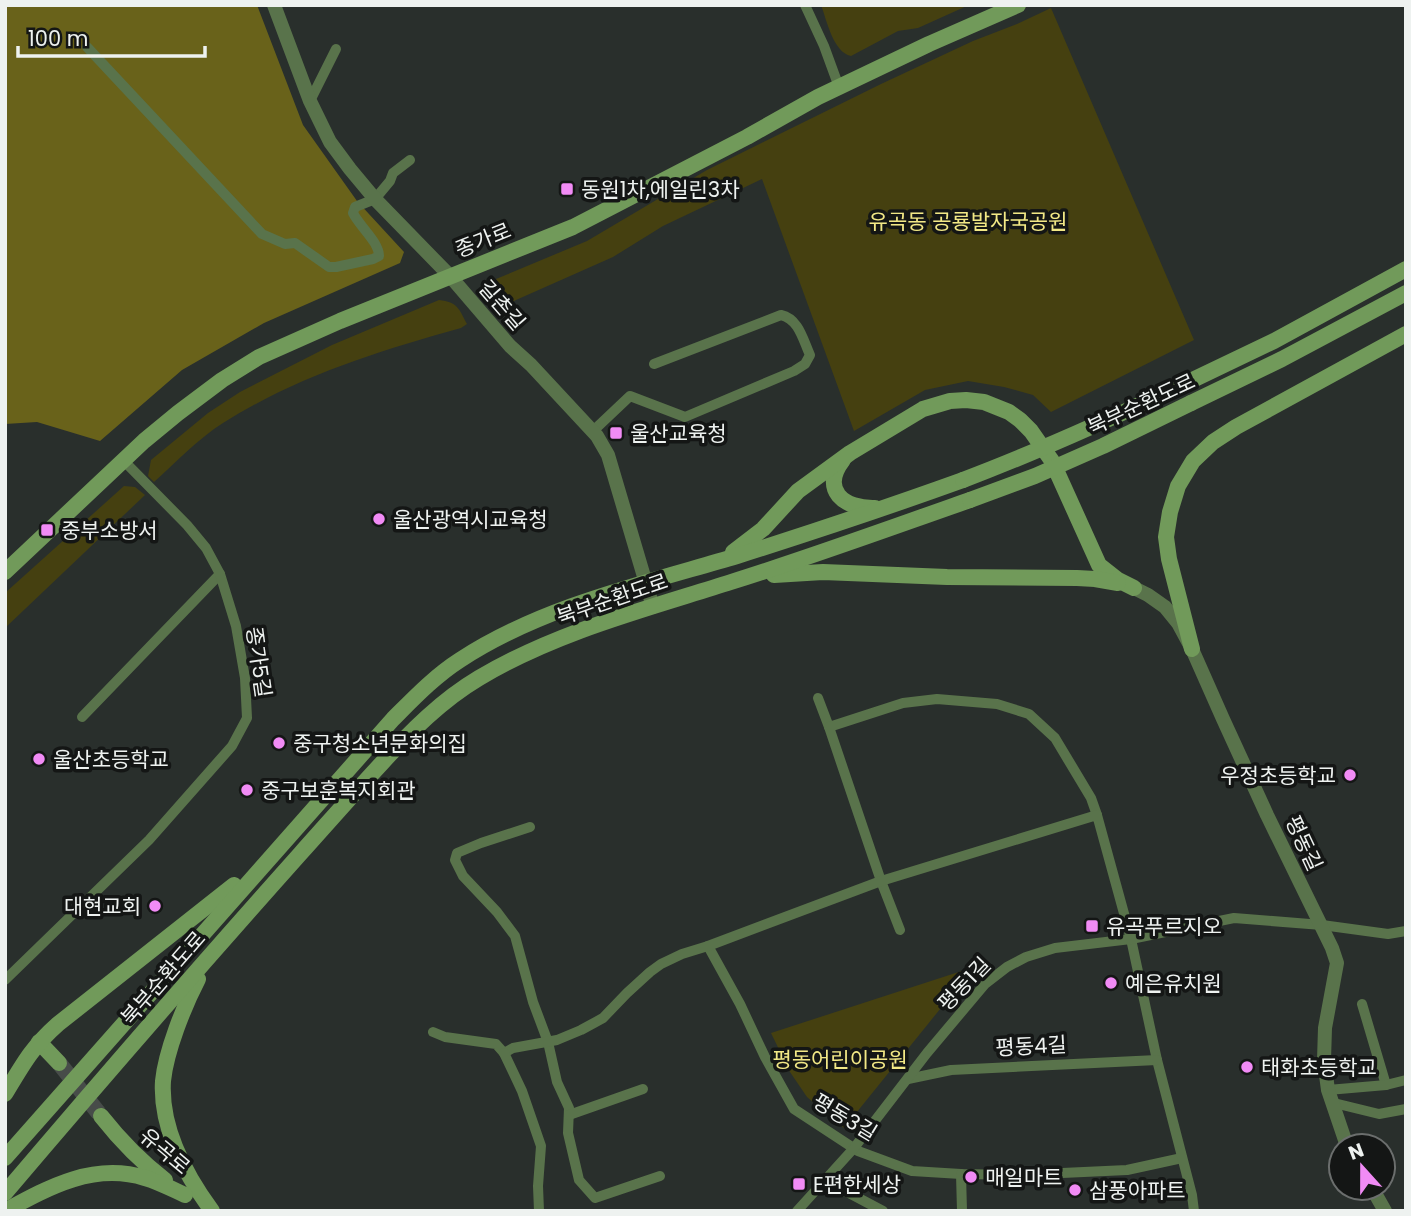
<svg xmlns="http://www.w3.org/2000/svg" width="1411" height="1216" font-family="Poppins,'Noto Sans KR',sans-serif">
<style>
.green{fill:#454010}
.forest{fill:#69621a}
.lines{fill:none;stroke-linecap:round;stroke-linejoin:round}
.secondary-tunnel{stroke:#474c49;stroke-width:16;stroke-dasharray:16 8;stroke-linecap:butt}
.minor{stroke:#59734b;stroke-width:10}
.tertiary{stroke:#59734b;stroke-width:14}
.secondary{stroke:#719a5a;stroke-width:16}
.secondary-bridge{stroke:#719a5a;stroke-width:16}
.poi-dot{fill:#f18bf5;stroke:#141615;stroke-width:2.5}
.labels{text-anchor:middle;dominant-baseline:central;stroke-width:7;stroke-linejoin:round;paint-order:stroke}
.poi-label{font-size:21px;fill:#eef2f0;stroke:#141615;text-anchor:start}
.park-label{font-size:21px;fill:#f2e886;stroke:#141615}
.street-label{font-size:21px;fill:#eef2f0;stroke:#141615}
</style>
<rect width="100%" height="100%" fill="#292f2c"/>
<g class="green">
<path d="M821 5H969L918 28 898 31 851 56C833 52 827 21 821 5Z"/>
<path d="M1051 8 1194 340 1051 412 1033 395 1004 387 968 381 925 390 854 431 762 179 663 226 613 257 516 300 501 308 491 298 489 287 496 279 587 241 707 170 881 84 973 41 1017 24Z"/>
<path d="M439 300C458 302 459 309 467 324L461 328C378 351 296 377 223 423 199 438 175 463 154 482L148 476 151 460 208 413 240 392 332 345Z"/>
<path d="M124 486 135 487 145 495 5 628V593Z"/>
<path d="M974 967 844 1128 807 1097 790 1072 771 1033Z"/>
</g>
<path class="forest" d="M5 5H257L303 125 357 201 404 252 400 263 264 323 182 370 100 441 37 422 5 424Z"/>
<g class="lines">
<path class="secondary-tunnel" d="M59 1063 101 1116"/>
<g class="minor">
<path d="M805 5 824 46 839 87"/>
<path d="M87 47 262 234 285 244 295 243 329 267H336L373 259 379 256C379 242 360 227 353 213L355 207 375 199 390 181 393 173 410 160"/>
<path d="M310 101 336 49"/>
<path d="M593 431 630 396 685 417 794 371 805 364 810 355C803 340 799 319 781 315L654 364"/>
<path d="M818 698 829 727"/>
<path d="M82 717 220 574"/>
<path d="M530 827 481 843 457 853 455 860 463 876 497 912 515 936 533 1002 548 1042 557 1082 569 1108 568 1133 579 1180 595 1198 660 1176"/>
<path d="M900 930 881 881 829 727 903 703 937 699 997 704 1029 714 1055 738 1091 798 1097 815"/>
<path d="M708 946 740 1004 765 1057 794 1109 858 1151 912 1171 961 1174 1019 1175 1127 1170 1182 1158"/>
<path d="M5 980 149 840 232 746 247 718 245 678 236 626 220 574 206 548 187 525 123 460"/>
<path d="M1362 1004 1386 1085"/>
<path d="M433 1032 445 1037 496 1044 504 1053 513 1048 557 1040 581 1030 603 1018 627 993 650 972 661 964 682 954 708 946 881 881 1097 815 1131 939 1157 1060 1192 1195 1194 1211"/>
<path d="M504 1053 522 1091 541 1146 538 1186 539 1211"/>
<path d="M908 1079 951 1070 1157 1060"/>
<path d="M1328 1090 1386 1085 1406 1080"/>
<path d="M1334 1103 1379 1114 1406 1109"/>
<path d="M569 1115 643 1089"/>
<path d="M961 1174 962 1211"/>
<path d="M821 1186 849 1193 883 1211"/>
<path d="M797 1211 854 1148 927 1053 985 984 1007 967 1026 957 1055 948 1131 939 1234 918 1322 925 1388 934 1406 931"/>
</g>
<g class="tertiary">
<path d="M274 5 310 101 330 142 350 169 375 199 450 276 510 346 531 365 597 436 608 455 653 607"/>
<path d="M1134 588 1148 595 1165 607 1178 623 1192 649 1223 719 1267 815 1332 948 1337 963 1325 1028 1324 1060 1328 1090 1347 1146"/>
<path d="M1372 1188 1385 1211"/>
</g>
<g class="secondary">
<path d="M1180 386 1274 341 1406 269"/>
<path d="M1191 403 1282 359 1406 293"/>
<path d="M843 460C820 490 844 509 875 508"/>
<path d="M733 552 763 529 798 491 850 453 923 409 950 401 966 400 984 402 1009 412 1020 420 1031 431 1052 461 1099 565 1118 580 1134 588"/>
<path d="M5 572 144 441 178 413 222 380 259 357 340 321 573 227 747 137 818 97 929 44 1018 5"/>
<path d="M774 575 823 572 947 577 1077 578 1095 579 1118 583"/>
<path d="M1192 649 1169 559 1166 537 1170 512 1178 486 1193 461 1213 442 1236 427 1406 334"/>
<path d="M198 979C184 1006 166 1051 163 1081 160 1128 185 1174 212 1211"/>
<path d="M39 1042 59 1063"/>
<path d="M5 1094C23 1064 32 1047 58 1024L234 885"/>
<path d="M101 1116C120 1140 140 1161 165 1180"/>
<path d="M5 1158 393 719C414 698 435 676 460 660 540 607 646 583 737 556 813 532 888 507 963 480"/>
<path d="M5 1193C102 1079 200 966 300 854 327 824 354 793 382 763 411 731 442 700 479 678 556 632 646 609 731 582 811 557 890 528 970 500"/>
<path d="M5 1211C49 1187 94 1162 145 1178 159 1182 172 1189 185 1195"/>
</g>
<g class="secondary-bridge">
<path d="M963 480C1037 452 1108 420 1180 386"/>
<path d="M970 500 1035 476 1103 446 1191 403"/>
</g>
</g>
<g class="poi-dot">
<rect x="560" y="182" width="14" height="14" rx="3.5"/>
<rect x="609" y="426" width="14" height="14" rx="3.5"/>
<circle cx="379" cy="519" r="7"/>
<rect x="40" y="523" width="14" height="14" rx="3.5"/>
<circle cx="279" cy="743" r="7"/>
<circle cx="39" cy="759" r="7"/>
<circle cx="1350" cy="775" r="7"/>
<circle cx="247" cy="790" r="7"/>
<circle cx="155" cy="906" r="7"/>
<rect x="1085" y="919" width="14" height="14" rx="3.5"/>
<circle cx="1111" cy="983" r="7"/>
<circle cx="1247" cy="1067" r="7"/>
<circle cx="971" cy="1177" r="7"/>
<rect x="792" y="1177" width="14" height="14" rx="3.5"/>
<circle cx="1075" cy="1190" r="7"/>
</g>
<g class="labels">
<g class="poi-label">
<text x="581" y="189">동원1차,에일린3차</text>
<text x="630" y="433">울산교육청</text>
<text x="393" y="519">울산광역시교육청</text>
<text x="61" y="530">중부소방서</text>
<text x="293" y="743">중구청소년문화의집</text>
<text x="53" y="759">울산초등학교</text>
<text x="1336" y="775" text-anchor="end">우정초등학교</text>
<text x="261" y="790">중구보훈복지회관</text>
<text x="141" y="906" text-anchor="end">대현교회</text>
<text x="1106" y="926">유곡푸르지오</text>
<text x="1125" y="983">예은유치원</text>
<text x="1261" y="1067">태화초등학교</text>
<text x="985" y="1177">매일마트</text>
<text x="813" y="1184">E편한세상</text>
<text x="1089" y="1190">삼풍아파트</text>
</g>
<g class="park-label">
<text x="968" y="221">유곡동 공룡발자국공원</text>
<text x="840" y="1059">평동어린이공원</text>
</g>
<g class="street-label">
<text transform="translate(483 240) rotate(-22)">종가로</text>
<text transform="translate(502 305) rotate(49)">길촌길</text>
<text transform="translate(1141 404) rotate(-25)">북부순환도로</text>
<text transform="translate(612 599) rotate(-19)">북부순환도로</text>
<text transform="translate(259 662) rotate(82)">종가5길</text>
<text transform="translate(1304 843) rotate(65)">평동길</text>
<text transform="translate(163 978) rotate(-49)">북부순환도로</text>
<text transform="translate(964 984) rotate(-46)">평동1길</text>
<text transform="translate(1031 1046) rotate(-3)">평동4길</text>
<text transform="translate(845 1117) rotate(31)">평동3길</text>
<text transform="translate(165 1151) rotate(40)">유곡로</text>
</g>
</g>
<rect width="1411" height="1216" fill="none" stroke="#eef2f0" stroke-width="14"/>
<g transform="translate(1362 1167) rotate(339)"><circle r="33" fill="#141615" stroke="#6b6e6d" stroke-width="2"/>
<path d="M0-5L12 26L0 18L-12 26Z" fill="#f18bf5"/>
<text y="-10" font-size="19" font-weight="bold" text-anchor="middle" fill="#eef2f0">N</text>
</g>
<path d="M18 46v10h187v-10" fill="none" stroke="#eef2f0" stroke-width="3.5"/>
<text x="28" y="46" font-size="21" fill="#eef2f0" stroke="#141615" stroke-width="5" paint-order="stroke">100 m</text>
</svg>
